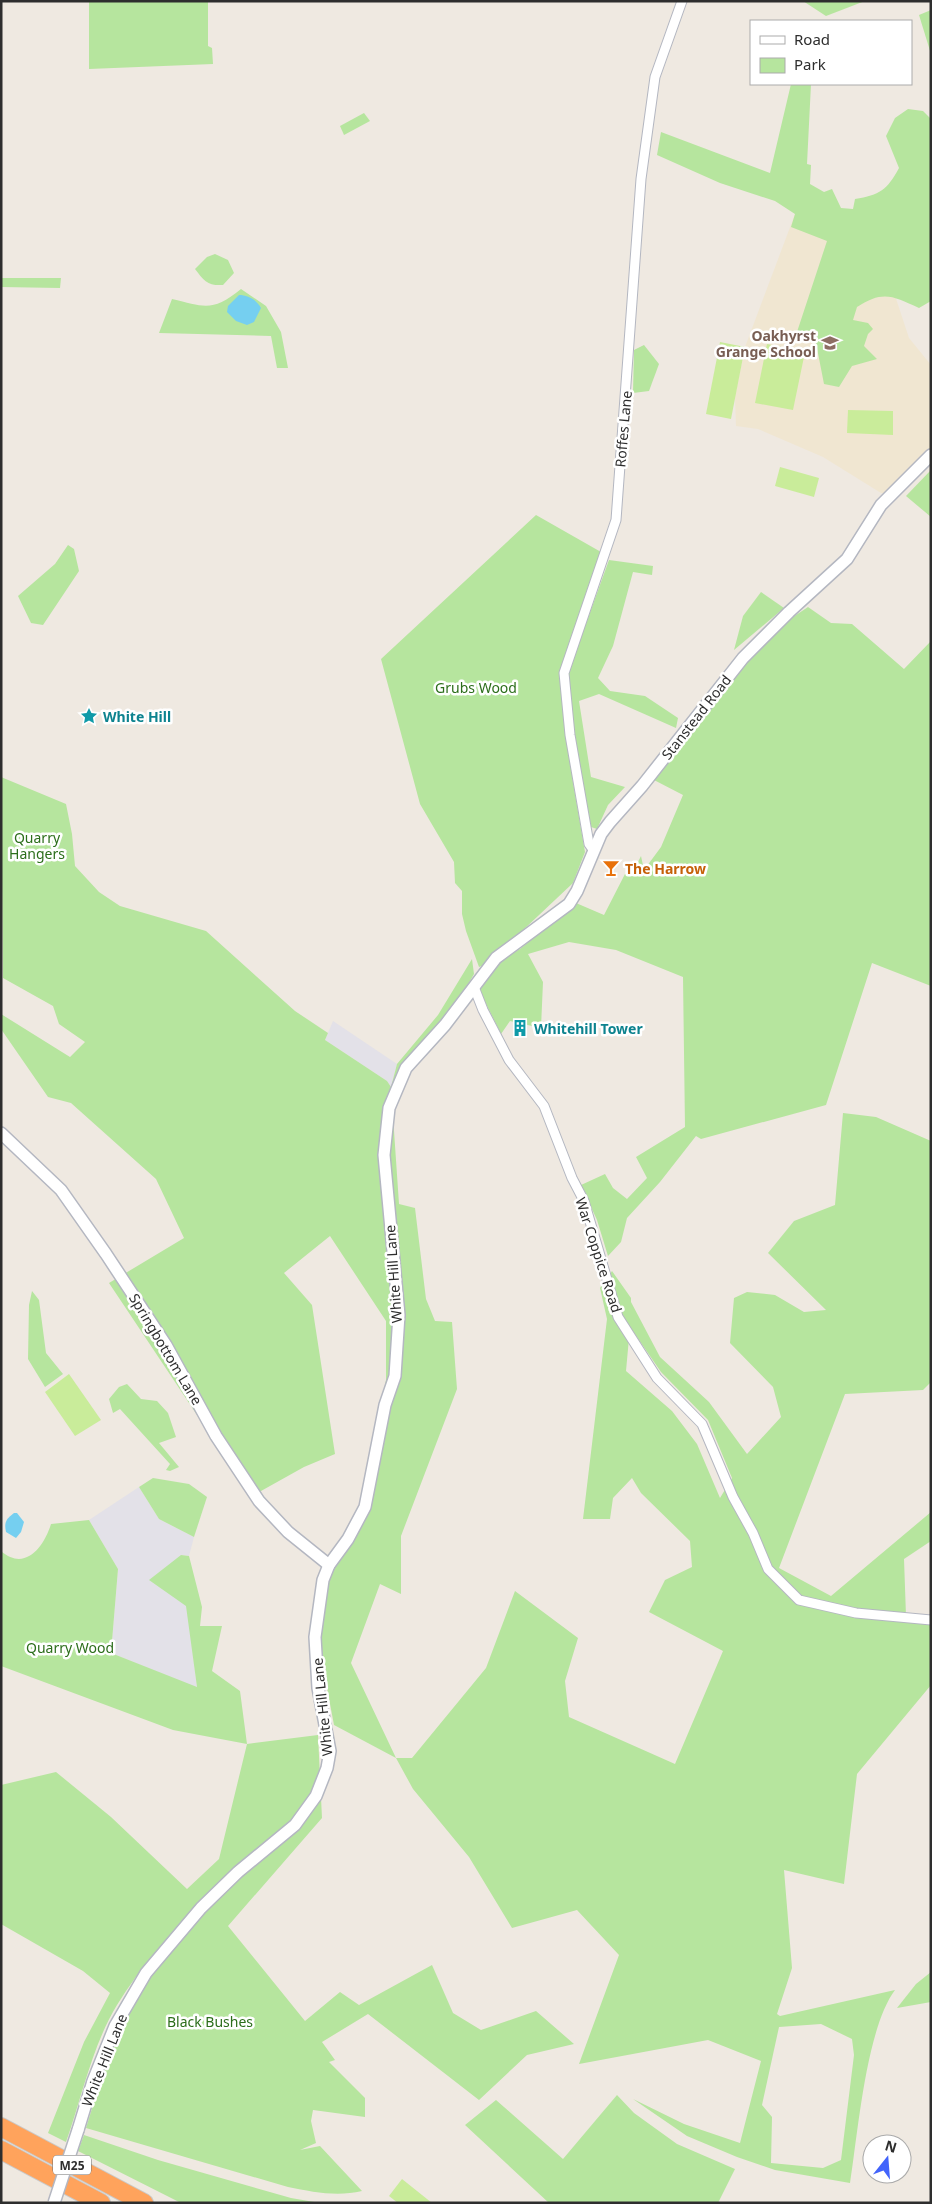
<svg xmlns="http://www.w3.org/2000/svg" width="932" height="2204" font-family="'Noto Sans',sans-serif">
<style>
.industrial{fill:#e3e1e8}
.education{fill:#f0e6d1}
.green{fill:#b6e59e;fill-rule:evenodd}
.pitch{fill:#c9ec9a}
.water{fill:#75cff0}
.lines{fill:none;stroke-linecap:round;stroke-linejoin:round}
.minor-casing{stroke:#b4b7c1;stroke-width:11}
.tertiary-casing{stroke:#b4b7c1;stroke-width:14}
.motorway-casing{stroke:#c9c9c9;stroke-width:20}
.minor{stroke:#fff;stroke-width:9}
.tertiary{stroke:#fff;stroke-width:11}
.motorway{stroke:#ffa35c;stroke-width:18}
.tertiary-bridge-casing{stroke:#b4b7c1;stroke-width:14;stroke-linecap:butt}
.tertiary-bridge{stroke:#fff;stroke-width:11}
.labels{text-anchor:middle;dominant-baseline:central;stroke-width:5;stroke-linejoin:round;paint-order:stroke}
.shield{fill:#fff;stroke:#6d6d6d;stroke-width:1}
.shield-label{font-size:12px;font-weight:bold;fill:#2e2e2e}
.education-label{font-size:14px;font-weight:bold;fill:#785e54;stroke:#fff;text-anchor:end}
.street-label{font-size:14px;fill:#2e2e2e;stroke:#fff}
.park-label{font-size:14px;fill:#2c6e1b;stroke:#fff}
.culture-label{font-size:14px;font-weight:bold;fill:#0d838f;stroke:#fff;text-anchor:start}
.food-label{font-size:14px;font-weight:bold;fill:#c56008;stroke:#fff;text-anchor:start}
</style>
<rect width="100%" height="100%" fill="#efe9e1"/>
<g class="industrial">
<path d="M333 1021 397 1064 391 1087 387 1081 325 1040Z"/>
<path d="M139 1487 159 1519 194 1537 189 1556 181 1555 197 1688 111 1653 118 1569 89 1520Z"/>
</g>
<path class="education" d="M795 214 876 238 909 338 931 365V450L886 493H881L823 457 758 429 736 426 735 397 745 347Z"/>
<g class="green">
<path d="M89 1H208V46L212 48 213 64 89 69Z"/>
<path d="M803 1H865L826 16Z"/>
<path d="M931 10V54L919 15Z"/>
<path d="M791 84H811L807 164 811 165 810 184 824 192 832 189 841 208 853 209 855 199C880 195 887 190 899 168L886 136 895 118 908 109 923 111 931 119V301L919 308C893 296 883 290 857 307L853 320 868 323 873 329 868 334 864 346 877 359 852 366 839 387 824 384 816 343 811 338 796 335 827 241 791 227 795 214 775 201 720 183 657 155 661 132 770 173Z"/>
<path d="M364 113 370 121 344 135 340 126Z"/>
<path d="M215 254 228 260 234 273 223 285C208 286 204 281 195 269L207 257Z"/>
<path d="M1 278H61L60 288 1 287Z"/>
<path d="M241 289 266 306 281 332 288 368H277L271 336 159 333 172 299C205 307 213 312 241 289Z"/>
<path d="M644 345 659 364 649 391 633 393 634 350Z"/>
<path d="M931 470V517L906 496Z"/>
<path d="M536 515 601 552 560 672 573 782 585 852 573 883 487 964 479 967 466 931 462 914V891L455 883 454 862 420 804 381 659Z"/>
<path d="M68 545 74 549 79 571 43 625 31 623 18 596 55 564Z"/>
<path d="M609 560 653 566 652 575 633 572 613 646 598 678 610 691 645 696 678 718 676 728 599 694 579 701 591 777 625 787 608 805 597 829 591 827 573 734 567 676Z"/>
<path d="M761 592 784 608 734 650 743 616Z"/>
<path d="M808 607 831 623 852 624 904 669 931 641V986L872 963 826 1105 701 1139 696 1136 660 1182 627 1218 621 1242 608 1256 597 1220 581 1185 605 1174 613 1188 627 1199 647 1178 636 1157 685 1127 683 977 616 950 569 942 528 954 543 982 541 1028 510 1021 501 1034 482 996 480 987 504 958 520 949 576 903 604 915 625 874 631 876 641 856 644 870 661 847 683 795 654 780 737 668 787 621Z"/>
<path d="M1 777 66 804 72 834 75 866 99 892 120 906 206 931 295 1011 328 1033 325 1040 387 1081 391 1087 397 1064 438 1015 472 959 474 974 466 988 442 1022 424 1040 403 1066 391 1087 399 1204 415 1208 426 1299 435 1321 452 1322 457 1389 401 1536V1594L380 1584 351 1663 396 1758H412L486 1668 515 1591 578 1638 565 1681 569 1717 675 1764 723 1651 649 1612 665 1580 692 1567 690 1541 641 1493 632 1478 613 1498 610 1519H583L607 1319 600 1288 612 1271 631 1298V1302L660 1357 709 1402 747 1454 781 1417 773 1387 730 1343 734 1298 747 1292 775 1295 804 1312 826 1310 768 1253 794 1221 835 1205 843 1113 876 1117 931 1141V1382L923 1390 845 1394 779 1568 831 1596 931 1512V1541L904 1559 906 1616 931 1619V1685L857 1774 844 1884 784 1870 792 1968 777 2014 780 2016 895 1990C866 2029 858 2133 850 2183L775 2170 737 2157 687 2136 633 2099 684 2124 740 2143 761 2061 708 2040 579 2064 619 1955 577 1910 512 1928 469 1857 413 1789 396 1758 334 1725 319 1646 327 1583 358 1516 364 1494 386 1380V1321L330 1236 284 1273 312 1305 335 1454 304 1467 261 1491 259 1508 109 1283 184 1238 156 1179 71 1103 48 1097 1 1029V1014L70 1057 85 1042 59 1024 53 1006 3 978ZM630 1327 661 1372 708 1420 732 1478 720 1498 697 1444 672 1411 626 1371ZM821 2024 852 2039 854 2055 841 2160 823 2168 771 2163 772 2117 762 2105 779 2027Z"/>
<path d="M32 1291 39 1300 46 1353 63 1374 45 1387 28 1359 29 1305Z"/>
<path d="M127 1384 141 1399 157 1401 168 1413 176 1437 159 1443 179 1467 170 1471 166 1470 170 1464 120 1409 113 1413 109 1399 119 1387Z"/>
<path d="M153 1478 189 1484 207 1497 194 1537 159 1519 139 1487Z"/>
<path d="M89 1520 118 1569 111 1653 197 1687 186 1606 149 1580 181 1555 189 1556 202 1607 200 1626H222L212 1671 240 1691 247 1744 318 1735 322 1818 228 1926 305 2021 340 1992 359 2005 432 1965 453 2013 481 2030 536 2011 574 2044 527 2055 479 2100 368 2014 322 2042 335 2060 329 2062 365 2098V2117L313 2110 311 2121 316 2143 300 2150 320 2146 362 2191C337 2197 313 2192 288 2187L86 2128C104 2069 125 2012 161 1961 173 1944 189 1928 203 1912L200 1900C172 1934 140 1967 117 2005 92 2046 82 2097 66 2142L48 2133 84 2042 110 1993 83 1971 1 1924V1785L56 1772 111 1817 187 1889 219 1859 247 1744 173 1730 1 1666V1551C25 1572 44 1547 51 1524Z"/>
<path d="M931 1972V2002L897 2008 916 1984Z"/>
<path d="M617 2095 634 2113 677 2144 735 2169 718 2203H549L465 2125 496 2100 563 2159Z"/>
<path d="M84 2135 158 2160 291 2198 320 2203H181L78 2151Z"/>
</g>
<g class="pitch">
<path d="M720 342 745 347 731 419 706 414Z"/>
<path d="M767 344 805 352 793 410 755 403Z"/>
<path d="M848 410 893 411V435L847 433Z"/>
<path d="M780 467 819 478 814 497 775 486Z"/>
<path d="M69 1374 101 1420 75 1436 45 1392Z"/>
<path d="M402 2179 432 2203H398L389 2196Z"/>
</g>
<g class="water">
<path d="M239 295C248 295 257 300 261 308L254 322 247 325 236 321 227 312 228 306Z"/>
<path d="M14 1513H17L24 1522 21 1532 16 1538 6 1532C4 1522 6 1519 14 1513Z"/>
</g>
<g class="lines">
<g class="minor-casing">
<g id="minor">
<path d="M594 851 589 844 570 735 564 673 616 520 641 179 655 77 682 1"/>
<path d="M474 987 483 1010 509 1060 544 1106 572 1178 584 1201 618 1317 657 1378 702 1424 733 1497 753 1533 768 1569 799 1600 856 1613 931 1620"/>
</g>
</g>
<g class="tertiary-casing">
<g id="tertiary">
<path d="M1 1133 61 1190 106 1254 166 1345 216 1436 259 1501 288 1532 329 1565"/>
<path d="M78 2130 93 2081 115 2026 146 1973 201 1908 238 1872 295 1825 316 1796 327 1768 330 1751 318 1688 315 1637 323 1580 329 1565 348 1539 365 1507 385 1405 395 1376 399 1315 384 1155 389 1108 406 1068 445 1025 496 958 569 904 577 891 601 834 610 822 642 786 743 658 789 612 847 559 881 505 931 455"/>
</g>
</g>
<g class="motorway-casing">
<g id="motorway">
<path d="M1 2127 144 2203"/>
<path d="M1 2150 101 2203"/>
</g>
</g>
<use href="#minor" class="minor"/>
<use href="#tertiary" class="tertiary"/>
<use href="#motorway" class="motorway"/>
<g class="tertiary-bridge-casing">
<path id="tertiary-bridge" d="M54 2203 78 2130"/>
</g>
<use href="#tertiary-bridge" class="tertiary-bridge"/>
</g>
<defs>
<g id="school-bare" transform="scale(1.35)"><path d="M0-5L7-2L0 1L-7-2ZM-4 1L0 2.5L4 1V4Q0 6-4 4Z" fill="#8d6e63" stroke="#fff" stroke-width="2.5" paint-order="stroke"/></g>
<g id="sight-bare" transform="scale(1.35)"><path d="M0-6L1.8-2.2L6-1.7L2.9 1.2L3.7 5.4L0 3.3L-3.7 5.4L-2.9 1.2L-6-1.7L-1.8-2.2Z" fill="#0f9aa8" stroke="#fff" stroke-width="2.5" paint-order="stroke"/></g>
<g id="bar-bare" transform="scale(1.35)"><path d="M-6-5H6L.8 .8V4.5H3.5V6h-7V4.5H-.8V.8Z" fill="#e8710a" stroke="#fff" stroke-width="2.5" paint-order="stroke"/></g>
<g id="building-bare" transform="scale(1.35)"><path d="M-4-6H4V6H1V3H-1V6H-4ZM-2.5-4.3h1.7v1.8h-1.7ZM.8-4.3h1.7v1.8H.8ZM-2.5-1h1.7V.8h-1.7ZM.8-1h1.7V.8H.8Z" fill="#0f9aa8" stroke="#fff" stroke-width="2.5" paint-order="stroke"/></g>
</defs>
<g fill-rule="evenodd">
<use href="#school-bare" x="830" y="343"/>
<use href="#sight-bare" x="89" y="716"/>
<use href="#bar-bare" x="611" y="868"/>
<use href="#building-bare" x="520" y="1028"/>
</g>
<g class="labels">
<rect class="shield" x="53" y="2155.5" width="38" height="19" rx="4"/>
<g class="shield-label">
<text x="72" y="2165">M25</text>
</g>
<g class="education-label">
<text x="816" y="335">Oakhyrst<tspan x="816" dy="16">Grange School</tspan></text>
</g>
<g class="street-label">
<text transform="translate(623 429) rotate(-85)">Roffes Lane</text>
<text transform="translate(696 717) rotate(-52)">Stanstead Road</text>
<text transform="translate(599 1255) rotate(72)">War Coppice Road</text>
<text transform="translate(393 1274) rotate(-94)">White Hill Lane</text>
<text transform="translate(166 1349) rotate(59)">Springbottom Lane</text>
<text transform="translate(322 1707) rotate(-96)">White Hill Lane</text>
<text transform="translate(104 2060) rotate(-68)">White Hill Lane</text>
</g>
<g class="park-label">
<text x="476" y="687">Grubs Wood</text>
<text x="37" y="837">Quarry<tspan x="37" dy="16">Hangers</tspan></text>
<text x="70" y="1647">Quarry Wood</text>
<text x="210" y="2021">Black Bushes</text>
</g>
<g class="culture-label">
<text x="103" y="716">White Hill</text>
<text x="534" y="1028">Whitehill Tower</text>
</g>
<g class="food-label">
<text x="625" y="868">The Harrow</text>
</g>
</g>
<rect width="932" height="2204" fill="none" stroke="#2e2e2e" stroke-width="5"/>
<rect x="750" y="20" width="162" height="65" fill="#ffffff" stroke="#ababab"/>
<rect x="760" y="36" width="25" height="8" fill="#ffffff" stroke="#ababab"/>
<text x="794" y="45" font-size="15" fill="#2e2e2e">Road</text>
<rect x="760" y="58" width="25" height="15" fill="#b6e59e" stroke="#ababab"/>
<text x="794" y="70" font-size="15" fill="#2e2e2e">Park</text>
<g transform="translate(887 2159) rotate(17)"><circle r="24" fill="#ffffff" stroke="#ababab"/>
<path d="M0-4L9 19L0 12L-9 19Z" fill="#4264fb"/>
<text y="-8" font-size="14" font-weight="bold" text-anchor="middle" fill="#2e2e2e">N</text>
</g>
</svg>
